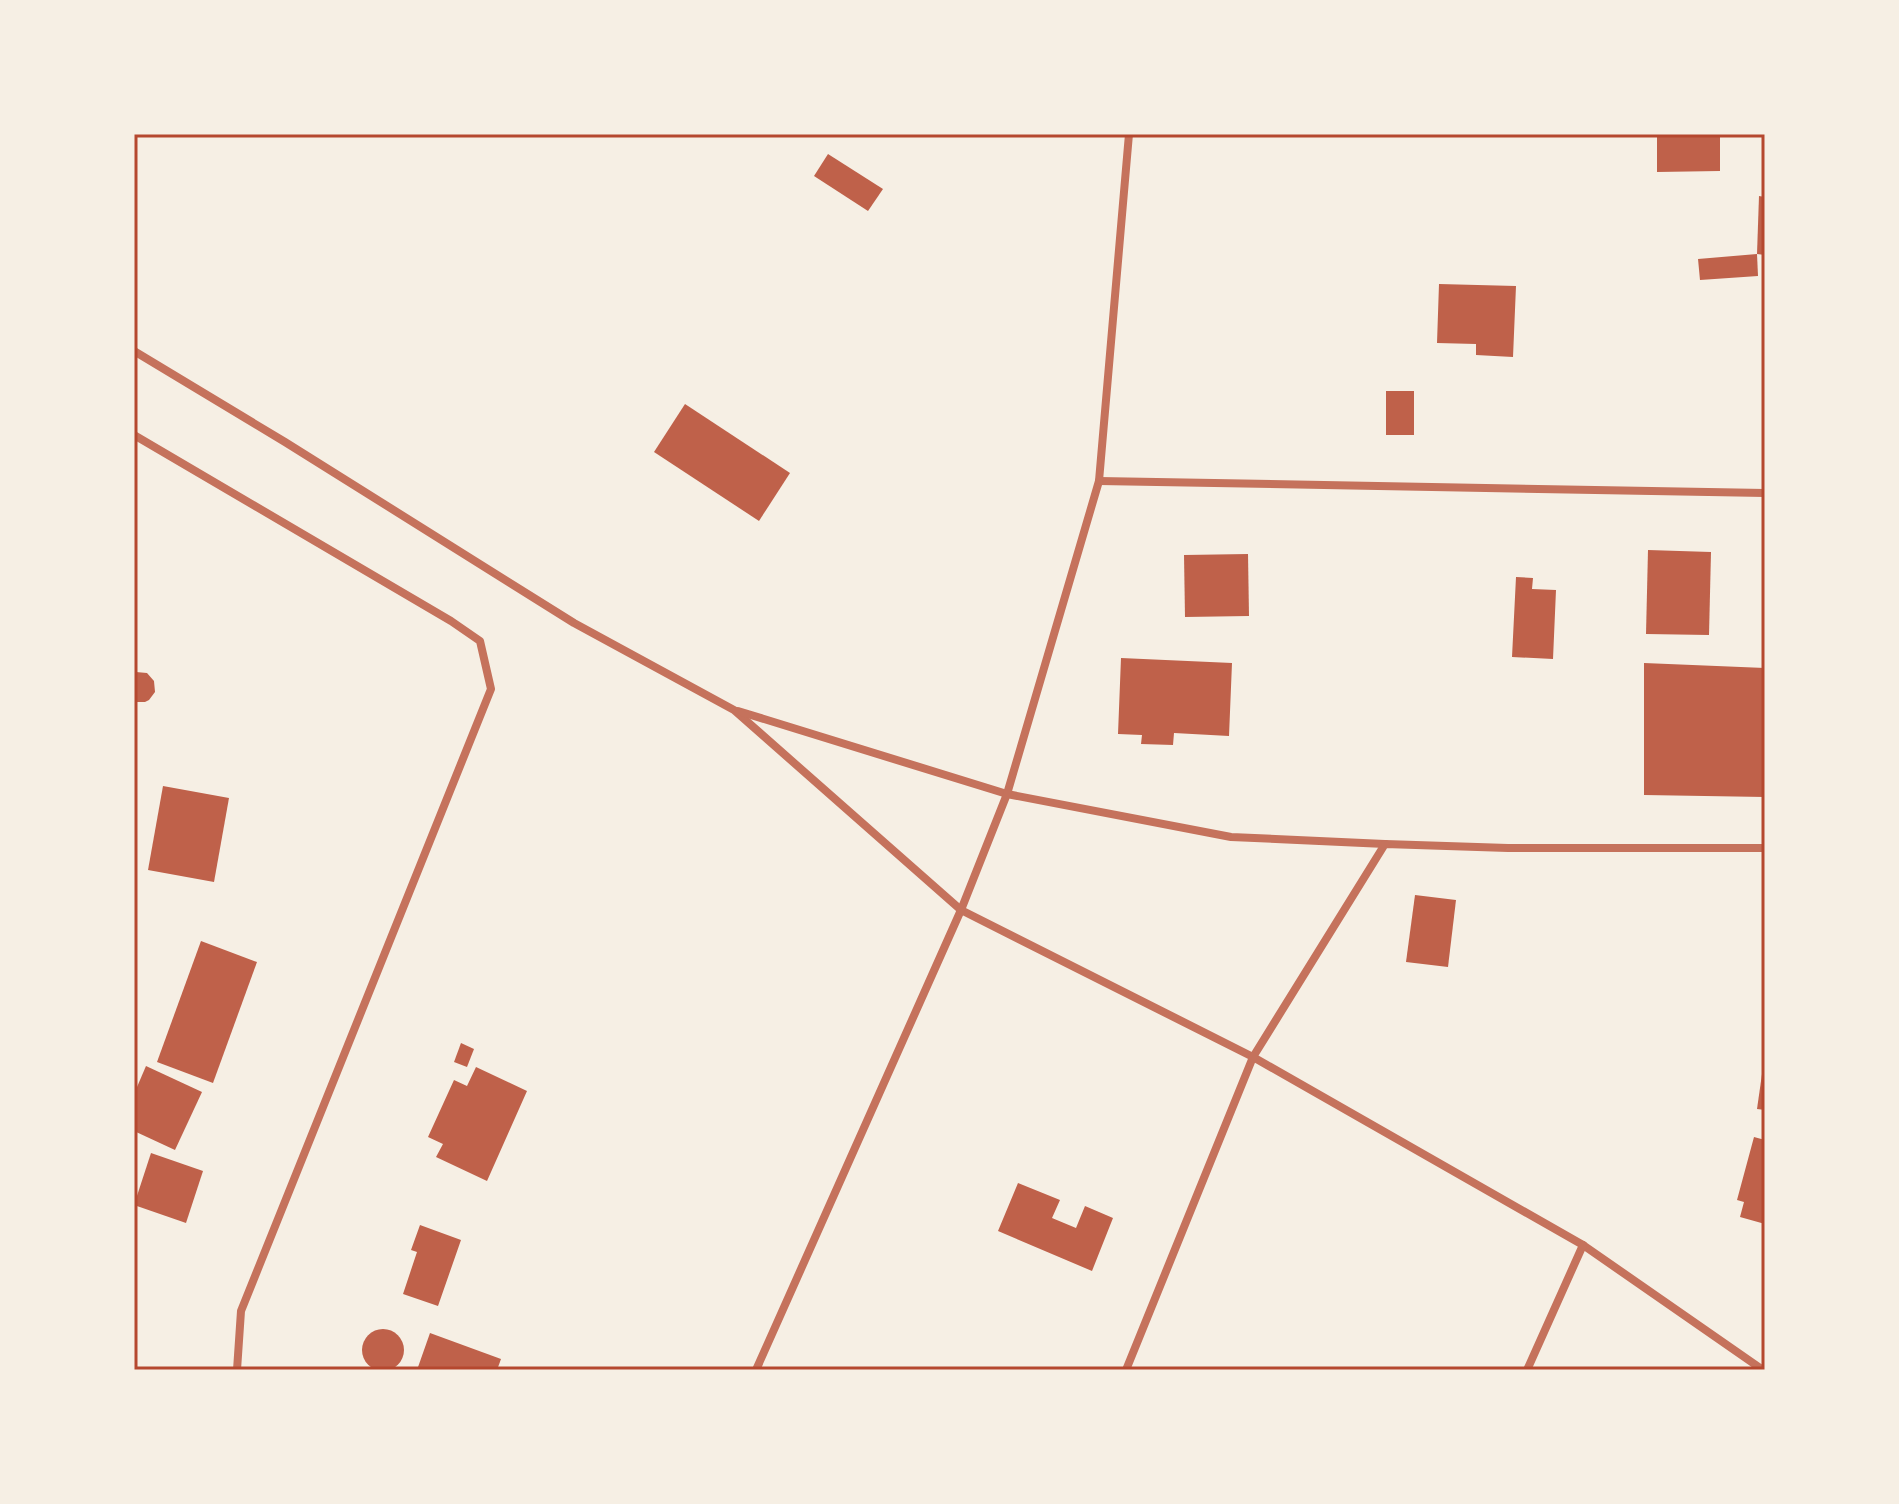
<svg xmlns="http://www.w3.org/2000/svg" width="1899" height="1504" font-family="Inter,sans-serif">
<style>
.building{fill:#bf614a}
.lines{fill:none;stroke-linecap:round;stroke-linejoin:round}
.minor{stroke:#c5725c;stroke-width:8}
.neatline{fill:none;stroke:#b5482f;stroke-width:3}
</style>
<rect width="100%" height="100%" fill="#f6efe4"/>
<g class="building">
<path d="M1657 134H1720V171L1657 172Z"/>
<path d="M828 154 883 189 868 211 814 176Z"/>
<path d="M1759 196 1765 197V255L1757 254Z"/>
<path d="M1757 254 1758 276 1700 280 1698 259Z"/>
<path d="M1439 284 1516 286 1513 357 1476 355V344L1437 343Z"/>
<rect x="1386" y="391" width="28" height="44"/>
<path d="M685 404 790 473 759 521 654 452Z"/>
<path d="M1648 550 1711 552 1709 635 1646 634Z"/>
<path d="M1248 554 1249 616 1185 617 1184 555Z"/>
<path d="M1516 577 1533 578 1532 589 1556 590 1553 659 1512 657Z"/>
<path d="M1121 658 1232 663 1229 736 1174 733 1173 745 1141 744 1142 735 1118 734Z"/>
<path d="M1644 663 1765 668V797L1644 795Z"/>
<path d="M136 672 147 673 154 681 155 692 149 700 145 702H134V673Z"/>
<path d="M163 786 229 798 214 882 148 870Z"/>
<path d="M1415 895 1456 900 1448 967 1406 962Z"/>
<path d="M201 941 257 962 213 1083 157 1062Z"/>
<path d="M461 1043 474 1049 467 1067 454 1062Z"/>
<path d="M146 1066 202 1092 175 1150 134 1131V1094Z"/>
<path d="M476 1067 527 1091 487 1181 436 1157 443 1144 428 1137 454 1080 467 1086Z"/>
<path d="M1763 1067 1765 1068V1110L1757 1109Z"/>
<path d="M1754 1137 1765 1140V1224L1740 1217 1744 1202 1737 1200Z"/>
<path d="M151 1153 203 1171 186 1223 134 1205Z"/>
<path d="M1018 1183 1060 1200 1052 1218 1076 1228 1085 1206 1113 1218 1092 1271 998 1231Z"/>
<path d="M420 1225 461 1240 438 1306 403 1294 417 1252 411 1250Z"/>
<circle cx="383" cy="1350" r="21"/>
<path d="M430 1333 501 1359 497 1370H417Z"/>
</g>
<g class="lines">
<g class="minor">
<path d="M134 351 285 442 574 623 734 710 961 910 1253 1057 1583 1245 1763 1370"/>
<path d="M134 435 451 621 480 641 491 689 241 1311 237 1370"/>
<path d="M1099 481 1765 493"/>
<path d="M738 711 1007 794 1231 837 1385 844"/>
<path d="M756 1370 961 910 1007 794 1099 481 1129 134"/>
<path d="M1126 1370 1253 1057 1385 844 1508 848H1765"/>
<path d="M1527 1370 1583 1245"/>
</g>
</g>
<rect width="1899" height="1504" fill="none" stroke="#f6efe4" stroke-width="272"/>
<rect x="136" y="136" width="1627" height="1232" class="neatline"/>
</svg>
